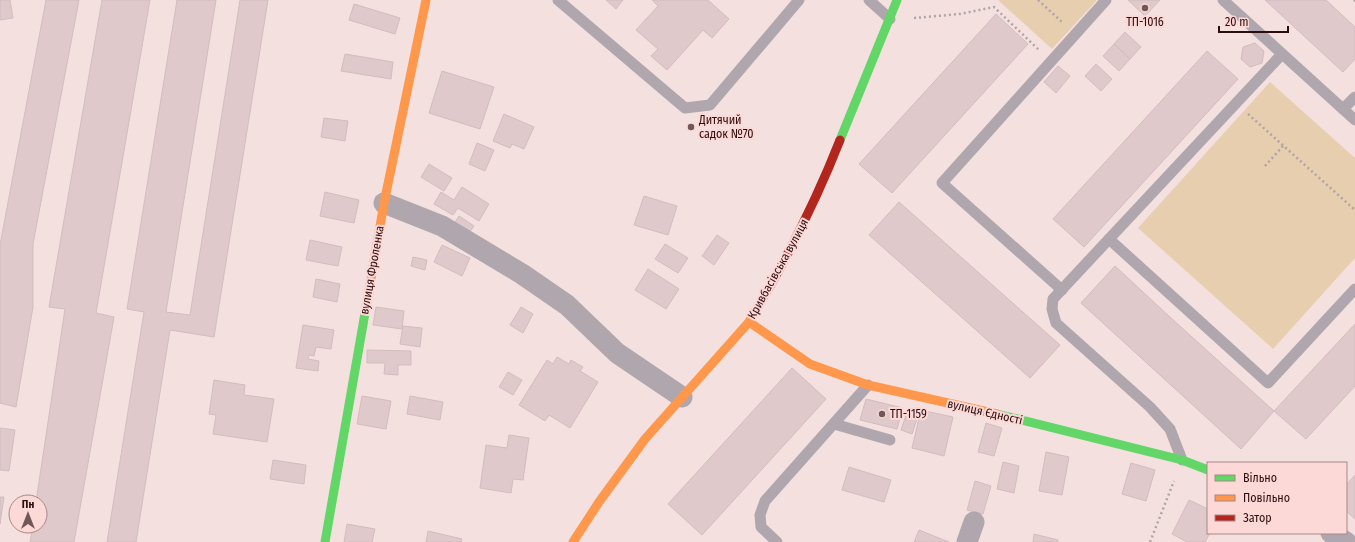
<svg xmlns="http://www.w3.org/2000/svg" width="1355" height="542" font-family="'Fira Sans Condensed',sans-serif">
<style>
.green{fill:#e7ceaf}
.building{fill:#dfc9cb;stroke:#d3bcbf}
.lines{fill:none;stroke-linecap:round;stroke-linejoin:round}
.path{stroke:#aea4a8;stroke-width:2.5;stroke-dasharray:2 3;stroke-linecap:butt}
.lane{stroke:#afa7ad;stroke-width:11}
.street{stroke:#afa7ad;stroke-width:21}
.fast{stroke:#63d668;stroke-width:9}
.slow{stroke:#ff974d;stroke-width:9}
.jam{stroke:#b3261e;stroke-width:9}
.poi-dot{fill:#715757;stroke:#fcd9d7;stroke-width:1.5}
.labels{text-anchor:middle;dominant-baseline:central;stroke-width:4;stroke-linejoin:round;paint-order:stroke}
.poi-label{font-size:12px;fill:#2b0d0e;stroke:#fcd9d7;text-anchor:start}
.street-label{font-size:12px;fill:#2b0d0e;stroke:#fcd9d7}
</style>
<rect width="100%" height="100%" fill="#f4e1df"/>
<g class="green">
<path d="M998 0H1097L1052 49Z"/>
<path d="M1270 82 1355 158V258L1273 349 1138 228Z"/>
</g>
<g class="building">
<path d="M0 0H10L13 18 0 20Z"/>
<path d="M46 0H79L33 244V307L16 407 0 403V245Z"/>
<path d="M102 0H150L96 313 114 317 74 542H30L33 526H40V502H36L65 309 49 307Z"/>
<path d="M177 0H216L166 312 190 315 240 0H268L214 337 170 330 136 542H107L144 312 127 309Z"/>
<path d="M606 0H623L616 9Z"/>
<path d="M652 0H708L729 19 712 38 703 30 667 70 651 56 658 49 636 30 658 6Z"/>
<path d="M1128 0H1160L1145 16Z"/>
<path d="M1265 0H1326L1355 27V59L1343 72Z"/>
<path d="M354 4 400 18 395 34 349 20Z"/>
<path d="M996 14 1028 44 892 193 859 164Z"/>
<path d="M1125 32 1141 47 1130 59 1114 44Z"/>
<path d="M1255 43 1264 51 1262 63 1250 67 1241 59 1243 47Z"/>
<path d="M1114 44 1130 59 1119 71 1103 56Z"/>
<path d="M1207 51 1238 79 1084 247 1053 219Z"/>
<path d="M345 54 393 62 391 79 341 71Z"/>
<path d="M1096 64 1112 79 1101 91 1085 76Z"/>
<path d="M1058 66 1070 76 1056 93 1044 82Z"/>
<path d="M442 71 494 87 480 129 429 113Z"/>
<path d="M504 114 534 127 524 149 512 144 510 148 493 141Z"/>
<path d="M324 118 348 121 345 141 321 137Z"/>
<path d="M477 143 494 150 485 171 469 164Z"/>
<path d="M429 164 452 178 444 191 421 177Z"/>
<path d="M462 187 489 204 479 221 458 208 453 215 434 204 441 192 454 200Z"/>
<path d="M325 192 359 200 354 223 320 216Z"/>
<path d="M644 196 677 206 668 235 634 225Z"/>
<path d="M899 202 1060 345 1030 378 869 235Z"/>
<path d="M459 216 474 226 466 237 452 227Z"/>
<path d="M717 235 729 243 714 265 702 256Z"/>
<path d="M310 240 342 247 338 266 306 260Z"/>
<path d="M665 244 688 258 678 273 655 259Z"/>
<path d="M442 245 470 258 462 276 434 262Z"/>
<path d="M413 257 427 260 425 270 411 266Z"/>
<path d="M1115 266 1171 318 1274 411 1241 449 1081 303Z"/>
<path d="M648 269 679 289 666 309 635 290Z"/>
<path d="M316 279 340 284 337 302 313 297Z"/>
<path d="M376 307 404 311 402 329 373 325Z"/>
<path d="M521 307 533 314 523 333 510 325Z"/>
<path d="M1355 324V386L1306 439 1274 411Z"/>
<path d="M303 325 334 330 331 349 316 347 314 356 309 355 308 359 319 361 318 371 296 368Z"/>
<path d="M403 326 422 328 420 347 400 344Z"/>
<path d="M367 350 411 351V365H398V375L384 374 385 363H367Z"/>
<path d="M557 357 569 364 571 360 583 367 580 371 598 382 570 428 549 415 545 421 519 405 547 360 553 364Z"/>
<path d="M792 368 826 399 702 535 668 504Z"/>
<path d="M508 372 522 380 513 395 499 387Z"/>
<path d="M214 380 245 385 244 395 274 399 267 442 213 434 216 415 209 414Z"/>
<path d="M362 396 391 401 386 429 357 424Z"/>
<path d="M410 396 443 402 440 420 407 414Z"/>
<path d="M866 399 903 408 897 429 860 420Z"/>
<path d="M921 410 953 417 944 456 912 448Z"/>
<path d="M907 412 918 416 912 434 901 430Z"/>
<path d="M986 423 1002 428 994 456 978 452Z"/>
<path d="M0 428 15 430 9 471 0 470Z"/>
<path d="M509 435 529 438 523 480 513 479 511 493 480 488 486 445 507 448Z"/>
<path d="M1046 452 1069 457 1062 495 1039 491Z"/>
<path d="M273 460 306 465 304 484 270 479Z"/>
<path d="M1003 462 1019 466 1014 493 997 489Z"/>
<path d="M1131 463 1155 470 1146 501 1122 494Z"/>
<path d="M849 467 891 480 884 502 842 490Z"/>
<path d="M1355 475V519L1346 511V485Z"/>
<path d="M975 481 991 486 983 514 967 510Z"/>
<path d="M0 497H4L0 524Z"/>
<path d="M1189 500 1208 509V533H1210L1205 542H1187L1172 534Z"/>
<path d="M347 524 375 529 372 542H344Z"/>
<path d="M919 530 949 542H914Z"/>
<path d="M428 531 462 539 461 542H426Z"/>
<path d="M1034 534 1058 540V542H1033Z"/>
</g>
<g class="lines">
<g class="path">
<path d="M1038 0 1063 23"/>
<path d="M1354 0 1355 1"/>
<path d="M914 18 960 14 994 7 1039 50"/>
<path d="M1248 114 1355 210"/>
<path d="M1265 166 1283 146"/>
<path d="M1150 542 1174 481"/>
</g>
<g class="lane">
<path d="M558 0 685 108 710 105 799 0"/>
<path d="M869 0 890 19"/>
<path d="M1223 0 1355 120"/>
<path d="M1282 54 1109 239 1268 383 1355 289"/>
<path d="M1343 109 1355 97"/>
<path d="M1109 239 1053 299 1052 309 1056 323 1150 407 1170 429 1182 460"/>
<path d="M1062 290 942 183 1106 0"/>
<path d="M834 424 890 440"/>
<path d="M777 542 761 527 760 515 765 501 868 385"/>
</g>
<g class="street">
<path d="M384 203 442 226 522 274 567 305 617 353 682 397"/>
<path d="M1331 533 1346 542"/>
<path d="M967 542 974 522"/>
</g>
<g class="fast">
<path d="M840 140 897 0"/>
<path d="M997 414 1182 460 1208 470"/>
<path d="M325 542 368 296"/>
</g>
<g class="slow">
<path d="M368 296 384 203 426 0"/>
<path d="M749 322 810 364 868 385 997 414"/>
<path d="M573 542 599 502 645 439 749 322 769 288"/>
</g>
<path class="jam" d="M769 288C796 240 820 191 840 140"/>
</g>
<g class="poi-dot">
<circle cx="1145" cy="8" r="4"/>
<circle cx="691" cy="127" r="4"/>
<circle cx="882" cy="414" r="4"/>
</g>
<g class="labels">
<g class="poi-label">
<text x="1145" y="22" text-anchor="middle">ТП-1016</text>
<text x="699" y="120">Дитячий<tspan x="699" dy="14">садок №70</tspan></text>
<text x="890" y="414">ТП-1159</text>
</g>
<g class="street-label">
<text transform="translate(778 269) rotate(-61)">Кривбасівська вулиця</text>
<text transform="translate(372 270) rotate(-80)">вулиця Фроленка</text>
<text transform="translate(985 412) rotate(13)">вулиця Єдності</text>
</g>
</g>
<rect x="1207" y="462" width="140" height="72" fill="#fcd9d7" stroke="#a88787"/>
<rect x="1215" y="475" width="20" height="6" fill="#63d668" stroke="#a88787"/>
<text x="1243" y="482" font-size="12" fill="#2b0d0e">Вільно</text>
<rect x="1215" y="495" width="20" height="6" fill="#ff974d" stroke="#a88787"/>
<text x="1243" y="502" font-size="12" fill="#2b0d0e">Повільно</text>
<rect x="1215" y="515" width="20" height="6" fill="#b3261e" stroke="#a88787"/>
<text x="1243" y="522" font-size="12" fill="#2b0d0e">Затор</text>
<g transform="translate(28 514)"><circle r="19" fill="#fcd9d7" stroke="#a88787"/>
<path d="M0-3L7 15L0 10L-7 15Z" fill="#715757"/>
<text y="-6" font-size="11" font-weight="bold" text-anchor="middle" fill="#2b0d0e">Пн</text>
</g>
<path d="M1219 26v6h69v-6" fill="none" stroke="#2b0d0e" stroke-width="2"/>
<text x="1225" y="26" font-size="12" fill="#2b0d0e" stroke="#fcd9d7" stroke-width="3" paint-order="stroke">20 m</text>
</svg>
